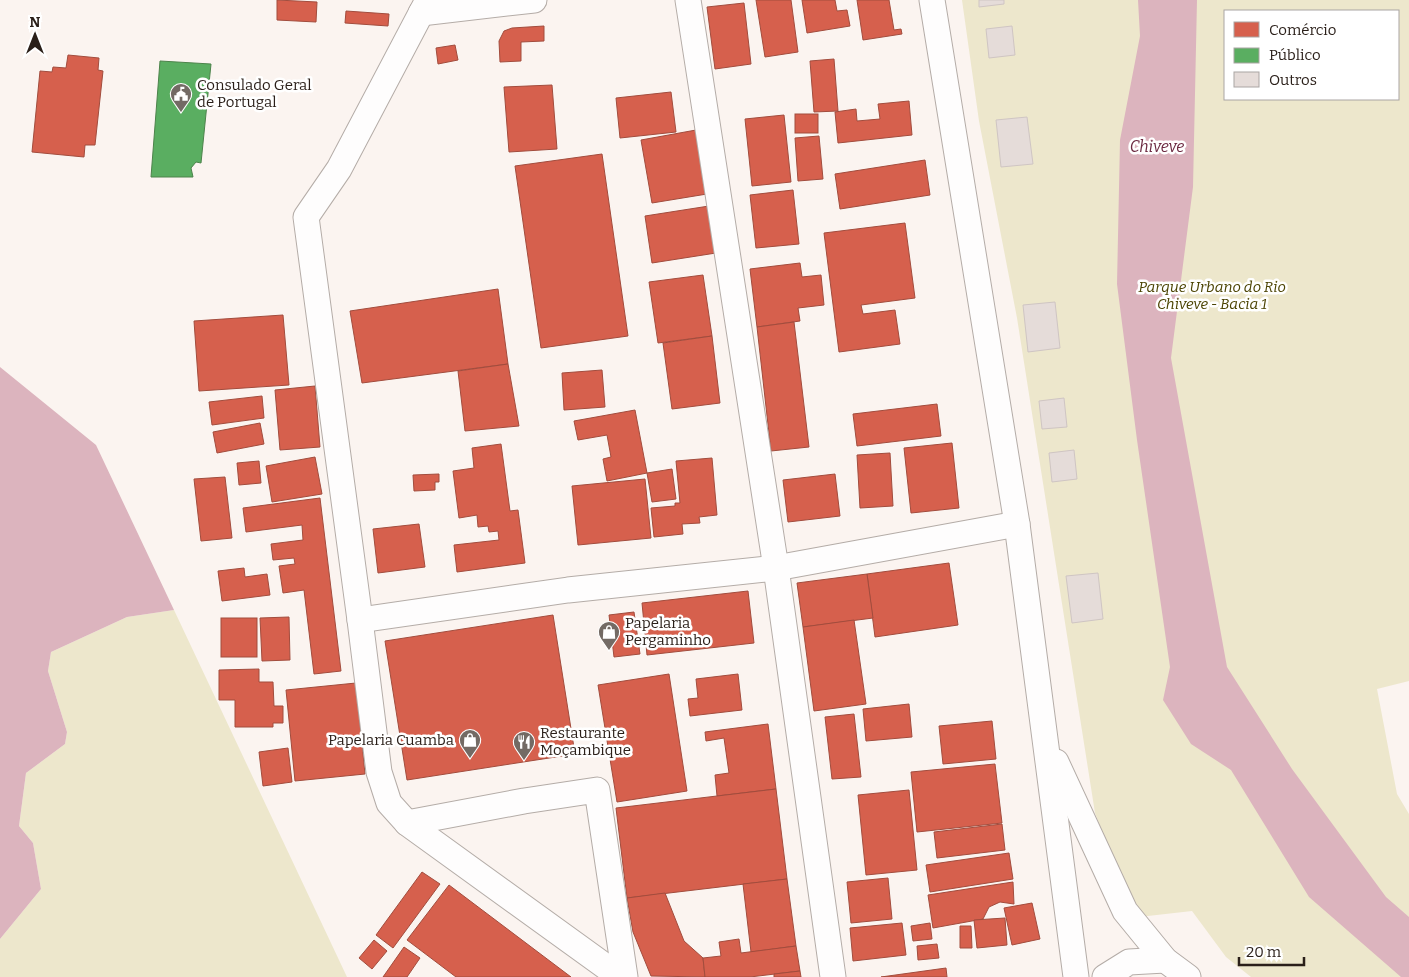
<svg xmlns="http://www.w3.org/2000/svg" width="1409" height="977" font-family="Bitter,serif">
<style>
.green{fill:#ede7cc;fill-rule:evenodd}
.water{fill:#dcb4be}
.shops{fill:#d6604d;stroke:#a24c3d}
.public{fill:#5aae61;stroke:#4c834b}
.building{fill:#e5dcd9;stroke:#cfc5c3}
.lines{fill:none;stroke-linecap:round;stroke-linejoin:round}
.minor-casing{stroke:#b4aca7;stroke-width:27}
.minor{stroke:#fefdfd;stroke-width:25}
.labels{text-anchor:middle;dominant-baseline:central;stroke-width:5;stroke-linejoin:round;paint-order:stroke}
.poi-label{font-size:15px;fill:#2a1f19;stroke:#fff;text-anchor:start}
.park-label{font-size:15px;font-style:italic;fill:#4c4403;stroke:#fff}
.water-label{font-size:16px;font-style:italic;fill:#6c2941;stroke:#fff}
</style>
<rect width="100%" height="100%" fill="#fbf4f0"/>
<g class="green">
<path d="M962 0H1409V681L1377 689 1397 794 1409 814V977H1251L1226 957 1192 911 1139 917 1125 892 1095 813 1017 318 979 121ZM1225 11H1398V99H1225Z"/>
<path d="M174 610 347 977H0V939L41 889 33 843 19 826 26 773 65 744 67 732 48 671 51 652 127 617Z"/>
</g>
<g class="water">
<path d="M1138 0H1197L1193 187 1171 358 1227 667 1292 769 1386 897 1409 917V977H1401L1309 897 1231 770 1191 744 1163 700 1170 667 1137 440 1117 284 1120 140 1140 36Z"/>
<path d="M0 367 96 445 174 610 127 617 51 652 48 671 67 732 65 744 26 773 19 826 33 843 41 889 0 939Z"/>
</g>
<g class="shops">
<path d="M277 0 317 2 316 22 277 20Z"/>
<path d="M756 0H791L798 52 765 57Z"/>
<path d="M802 0H835L837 11 847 10 850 26 807 33Z"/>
<path d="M857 0H889L894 30 901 29 902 34 863 40Z"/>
<path d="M744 3 751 64 715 69 707 7Z"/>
<path d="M346 11 389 14 388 26 345 23Z"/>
<path d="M544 26V41L521 42V61L500 62 499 41 504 31 512 28Z"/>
<path d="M455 45 458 60 438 64 436 48Z"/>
<path d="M68 55 99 58 98 70 103 71 95 145H85L84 157 32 152 40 71 52 72 53 67 66 68Z"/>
<path d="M834 59 838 111 814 112 810 61Z"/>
<path d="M552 85 557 149 509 152 504 87Z"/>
<path d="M671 92 676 132 620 138 616 98Z"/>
<path d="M909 101 912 135 838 143 835 112 856 109 857 121 880 119 878 104Z"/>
<rect x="795" y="114" width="23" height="19"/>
<path d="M784 115 791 182 752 186 745 119Z"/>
<path d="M696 130 707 194 652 203 641 140Z"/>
<path d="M819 136 823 179 798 181 795 138Z"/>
<path d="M602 154 628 336 541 348 515 166Z"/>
<path d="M925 160 930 195 840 209 835 174Z"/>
<path d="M793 190 799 244 756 248 750 195Z"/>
<path d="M709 206 716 253 652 263 645 216Z"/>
<path d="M905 223 915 298 861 305 863 314 895 310 900 344 839 352 824 233Z"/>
<path d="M800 263 802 277 821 275 824 305 798 308 800 321 757 327 750 269Z"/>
<path d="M703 275 712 336 658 343 649 282Z"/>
<path d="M498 289 508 364 362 383 350 311Z"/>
<path d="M283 315 289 385 199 391 194 321Z"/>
<path d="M794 322 809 447 771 451 757 327Z"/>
<path d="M712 336 720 403 672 409 663 343Z"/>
<path d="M508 364 519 426 465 431 458 371Z"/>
<path d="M602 370 605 407 564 410 562 373Z"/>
<path d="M315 386 320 447 280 450 275 390Z"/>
<path d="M262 396 264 418 212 425 209 402Z"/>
<path d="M937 404 941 436 857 446 853 414Z"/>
<path d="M635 410 647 473 607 481 603 459 611 457 607 435 578 440 574 421Z"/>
<path d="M260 423 264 444 217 453 213 432Z"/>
<path d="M952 443 959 508 911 513 904 448Z"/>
<path d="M501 444 510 511 518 510 525 563 457 572 454 545 499 540 498 531 489 532 488 526 478 527 477 515 459 518 453 471 474 468 472 448Z"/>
<path d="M890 453 893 506 860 508 857 455Z"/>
<path d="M315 457 322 494 272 502 266 466Z"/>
<path d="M712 458 717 515 699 517 700 523 682 524 683 534 654 537 651 508 675 506V503H680L676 461Z"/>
<path d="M259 461 261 483 239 485 237 463Z"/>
<path d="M672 469 676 499 652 502 647 473Z"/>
<path d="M439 474V482H435V490L414 491 413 475Z"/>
<path d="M835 474 840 516 788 522 783 480Z"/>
<path d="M225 477 232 538 201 541 194 479Z"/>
<path d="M645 479 651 538 578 545 572 486Z"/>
<path d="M320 498 341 671 314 674 304 590 283 593 279 566 295 564 294 558 273 560 271 544 303 540 302 525 246 532 243 508Z"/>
<path d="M419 524 425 567 378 573 373 529Z"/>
<path d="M949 563 958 625 875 637 867 574Z"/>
<path d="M244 568 245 577 267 574 270 595 222 601 218 571Z"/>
<path d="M867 574 873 618 803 627 797 583Z"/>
<path d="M748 591 754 643 647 655 642 603Z"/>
<path d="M634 612 640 654 614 657 609 615Z"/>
<path d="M553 615 575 754 407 780 385 641Z"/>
<path d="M289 617 290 660 262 661 260 618Z"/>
<rect x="221" y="618" width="36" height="39"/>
<path d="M854 620 866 704 814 711 803 627Z"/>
<path d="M259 669V682H273L274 706H283V723H273V727H235V700H219V670Z"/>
<path d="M669 674 687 791 617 802 598 685Z"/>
<path d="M738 674 742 710 690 716 688 699 698 698 696 679Z"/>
<path d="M356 683 365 774 295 781 286 690Z"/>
<path d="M909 704 912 737 866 741 863 709Z"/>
<path d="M854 714 861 777 832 779 825 717Z"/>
<path d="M992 721 996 759 943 764 939 726Z"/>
<path d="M768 724 776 789 717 796 715 775 729 773 724 738 706 741 705 732Z"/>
<path d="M288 748 292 782 263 786 259 752Z"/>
<path d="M995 764 1002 823 917 832 911 772Z"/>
<path d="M776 789 787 879 627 898 616 808Z"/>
<path d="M909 790 917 870 866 875 858 795Z"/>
<path d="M1002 824 1005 850 937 858 934 832Z"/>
<path d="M1009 853 1013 879 930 892 926 865Z"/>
<path d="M422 872 440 884 393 948 376 935Z"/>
<path d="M888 878 892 919 851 923 847 882Z"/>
<path d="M787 879 796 946 751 952 743 884Z"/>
<path d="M1013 882 1014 904 1000 902 989 907 983 919 933 928 928 895Z"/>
<path d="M449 885 571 977H456L407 940Z"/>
<path d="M665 893 684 941 703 958 705 977 651 976 633 932 627 898Z"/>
<path d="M1032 903 1040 939 1012 945 1004 908Z"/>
<path d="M1005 918 1007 945 977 948 974 920Z"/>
<path d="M902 923 906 955 853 961 850 928Z"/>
<path d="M930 923 932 939 913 941 911 926Z"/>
<path d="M960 926H971L972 948H960Z"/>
<path d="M739 939 741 953 796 946 800 971 750 977H705L703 958 721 956 719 942Z"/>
<path d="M374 940 387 951 372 969 359 958Z"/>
<path d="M937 944 939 958 918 960 917 946Z"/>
<path d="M404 947 420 958 407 977H383Z"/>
<path d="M946 968 947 977H881Z"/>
<path d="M800 971 801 977H774V974Z"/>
</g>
<path class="public" d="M160 61 211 64 201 163 196 162 191 168 193 177H151Z"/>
<g class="building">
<path d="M979 0H1004V4L979 7Z"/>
<path d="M1012 26 1015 55 989 58 986 29Z"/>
<path d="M1027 117 1033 164 1001 167 996 120Z"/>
<path d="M1055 302 1060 348 1028 352 1023 305Z"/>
<path d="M1064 398 1067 427 1042 429 1039 401Z"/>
<path d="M1074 450 1077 479 1052 482 1049 453Z"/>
<path d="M1098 573 1103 619 1072 623 1066 576Z"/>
</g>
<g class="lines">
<g class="minor-casing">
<g id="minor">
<path d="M428 0 339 169 306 217 360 620 379 772 389 803 407 823 620 977"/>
<path d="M688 0 776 568 833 977"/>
<path d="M932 0 1017 524 1076 977"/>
<path d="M421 13 534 0"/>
<path d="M360 620 568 590 776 568 1017 524"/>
<path d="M1056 762 1125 911 1165 960 1188 977"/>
<path d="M407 823 524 801 597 790 625 977"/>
<path d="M1105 977 1129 962 1165 960"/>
</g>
</g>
<use href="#minor" class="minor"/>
</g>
<defs>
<g id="civic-pin" transform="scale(1.125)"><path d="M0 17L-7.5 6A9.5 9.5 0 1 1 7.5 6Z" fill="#736a64" stroke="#fff"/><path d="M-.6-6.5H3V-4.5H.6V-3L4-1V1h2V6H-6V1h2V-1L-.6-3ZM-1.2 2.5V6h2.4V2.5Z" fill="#fff"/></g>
<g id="shop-pin" transform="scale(1.125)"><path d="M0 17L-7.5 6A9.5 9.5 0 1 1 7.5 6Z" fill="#736a64" stroke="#fff"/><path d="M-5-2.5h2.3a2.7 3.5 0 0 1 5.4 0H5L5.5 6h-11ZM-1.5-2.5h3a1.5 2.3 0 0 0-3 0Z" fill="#fff"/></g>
<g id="restaurant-pin" transform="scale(1.125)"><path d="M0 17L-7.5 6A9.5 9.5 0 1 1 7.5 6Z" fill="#736a64" stroke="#fff"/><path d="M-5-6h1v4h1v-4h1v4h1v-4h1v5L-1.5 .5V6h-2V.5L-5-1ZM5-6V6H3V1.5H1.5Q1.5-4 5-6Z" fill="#fff"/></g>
</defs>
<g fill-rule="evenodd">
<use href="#civic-pin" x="181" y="94"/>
<use href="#shop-pin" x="609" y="632"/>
<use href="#shop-pin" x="470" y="740"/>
<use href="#restaurant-pin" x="524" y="742"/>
</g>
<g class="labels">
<g class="poi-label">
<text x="197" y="85">Consulado Geral<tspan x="197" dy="17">de Portugal</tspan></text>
<text x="625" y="623">Papelaria<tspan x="625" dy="17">Pergaminho</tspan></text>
<text x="540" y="733">Restaurante<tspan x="540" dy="17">Moçambique</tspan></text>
<text x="454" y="740" text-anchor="end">Papelaria Cuamba</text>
</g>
<g class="park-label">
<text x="1212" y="287">Parque Urbano do Rio<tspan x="1212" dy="17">Chiveve - Bacia 1</tspan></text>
</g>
<g class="water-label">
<text x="1157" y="146">Chiveve</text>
</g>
</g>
<rect x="1224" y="10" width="175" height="90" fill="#ffffff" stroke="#aaa5a3"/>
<rect x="1234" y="22" width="25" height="15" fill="#d6604d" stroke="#aaa5a3"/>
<text x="1269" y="35" font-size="15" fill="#2a1f19">Comércio</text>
<rect x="1234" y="48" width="25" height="15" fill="#5aae61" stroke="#aaa5a3"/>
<text x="1269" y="60" font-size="15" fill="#2a1f19">Público</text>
<rect x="1234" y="72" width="25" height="15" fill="#e5dcd9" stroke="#aaa5a3"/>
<text x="1269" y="85" font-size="15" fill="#2a1f19">Outros</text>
<g transform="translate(35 35)" stroke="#ffffff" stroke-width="4" paint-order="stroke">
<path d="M0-4L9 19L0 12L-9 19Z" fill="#2a1f19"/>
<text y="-8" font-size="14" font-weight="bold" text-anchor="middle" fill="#2a1f19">N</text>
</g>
<path d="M1239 957v8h65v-8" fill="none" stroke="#2a1f19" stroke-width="2.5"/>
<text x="1246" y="957" font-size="15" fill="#2a1f19" stroke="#ffffff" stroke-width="4" paint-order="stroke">20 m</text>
</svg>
